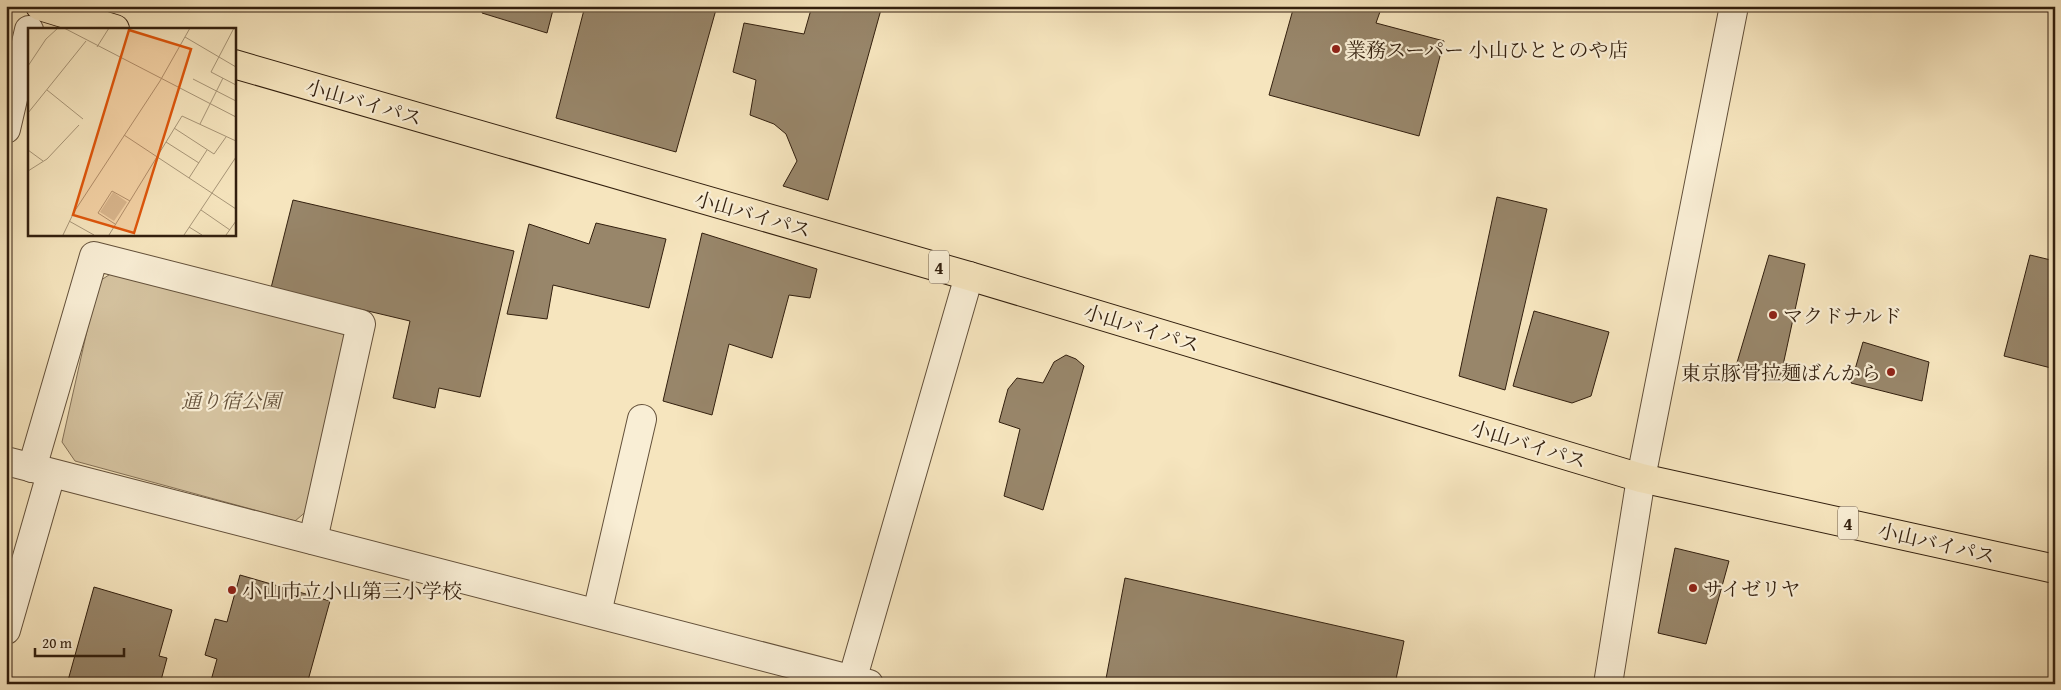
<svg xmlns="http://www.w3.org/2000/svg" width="2061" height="690" font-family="'Gentium Book Plus','Noto Serif JP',serif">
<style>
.green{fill:#d5c3a0;stroke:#847157}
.building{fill:#98866a;stroke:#321f0e}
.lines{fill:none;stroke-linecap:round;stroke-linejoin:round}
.minor-casing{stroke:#63503a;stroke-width:30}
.highway-casing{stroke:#321f0e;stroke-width:30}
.minor{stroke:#f9eed5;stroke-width:28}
.highway{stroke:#f6e5be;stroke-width:28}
.poi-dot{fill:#8f2418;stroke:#f9eed5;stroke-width:2}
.labels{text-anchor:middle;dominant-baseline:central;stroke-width:4.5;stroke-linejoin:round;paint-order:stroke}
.shield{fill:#f9eed5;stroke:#6e5d4a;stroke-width:1}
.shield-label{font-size:19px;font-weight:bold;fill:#321f0e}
.poi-label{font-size:20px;fill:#321f0e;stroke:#f9eed5;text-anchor:start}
.street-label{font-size:20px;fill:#321f0e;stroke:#f9eed5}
.park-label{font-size:20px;font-style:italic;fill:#63503a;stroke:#f9eed5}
.inset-road{fill:none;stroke:#a89678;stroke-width:1}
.view{fill:#df560c;fill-opacity:0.15;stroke:#df560c;stroke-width:2.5}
.inset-edge{fill:none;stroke:#321f0e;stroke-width:2.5}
</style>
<rect width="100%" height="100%" fill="#f6e5be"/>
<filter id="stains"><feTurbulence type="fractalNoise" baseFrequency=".004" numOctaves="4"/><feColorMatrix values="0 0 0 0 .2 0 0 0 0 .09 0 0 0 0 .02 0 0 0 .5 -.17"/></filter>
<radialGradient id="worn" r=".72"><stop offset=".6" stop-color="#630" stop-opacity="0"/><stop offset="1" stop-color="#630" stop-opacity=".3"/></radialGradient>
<path class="green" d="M112 273 341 325 353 340 315 504 295 521 75 461 62 442 98 282Z"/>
<g class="building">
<path d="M483 6H554L547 33 482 13Z"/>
<path d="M585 6H717L676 152 556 118Z"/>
<path d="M812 6H882L828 200 783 186 797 161 786 134 774 124 750 115 756 80 733 72 744 23 804 34Z"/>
<path d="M1294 6H1382L1376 23 1444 41 1419 136 1269 95Z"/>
<path d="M1497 197 1547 209 1505 390 1459 376Z"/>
<path d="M293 200 514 251 480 397 439 388 435 408 393 398 410 321 271 288Z"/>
<path d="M596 223 666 239 649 308 553 285 547 319 507 314 529 224 589 244Z"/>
<path d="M702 233 817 269 810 298 789 295 772 358 729 344 712 415 663 401Z"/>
<path d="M1769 255 1805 264 1780 379 1736 366Z"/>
<path d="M2030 255 2055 261V369L2004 356Z"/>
<path d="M1534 311 1609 332 1591 396 1572 403 1513 386Z"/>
<path d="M1863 342 1929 362 1922 401 1851 383Z"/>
<path d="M1066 355 1076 359 1084 366 1043 510 1004 496 1020 429 999 422 1008 389 1017 378 1043 383 1054 362Z"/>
<path d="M1675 548 1729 561 1706 644 1658 633Z"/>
<path d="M240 575 330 601 307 684H210L217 659 205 655 215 619 227 622Z"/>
<path d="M1125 578 1404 641 1395 684H1105Z"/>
<path d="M94 587 172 610 159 656 167 658 160 684H67Z"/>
</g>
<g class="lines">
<g class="minor-casing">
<g id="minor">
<path d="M6 129 29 30"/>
<path d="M6 461 869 684"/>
<path d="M32 468 94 256 361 324 313 540"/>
<path d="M597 613 642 419"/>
<path d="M6 630 51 474"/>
<path d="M851 684 969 276"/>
<path d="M1608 684 1641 478 1734 6"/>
</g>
</g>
<g class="highway-casing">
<g id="highway">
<path d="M40 6 115 29"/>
<path d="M234 64 969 276 1641 478 2055 569"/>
</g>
</g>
<use href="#minor" class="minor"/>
<use href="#highway" class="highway"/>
</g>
<g class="poi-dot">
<circle cx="1336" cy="49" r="5"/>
<circle cx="1773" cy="315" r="5"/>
<circle cx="1891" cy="372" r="5"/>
<circle cx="1693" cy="588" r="5"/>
<circle cx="232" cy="590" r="5"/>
</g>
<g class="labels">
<g class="shield">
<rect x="929" y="250.5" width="20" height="33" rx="4"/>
<rect x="1838" y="506.5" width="20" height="33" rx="4"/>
</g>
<g class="shield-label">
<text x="939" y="267">4</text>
<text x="1848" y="523">4</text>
</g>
<g class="poi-label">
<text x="1346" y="49">業務スーパー 小山ひととのや店</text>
<text x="1783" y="315">マクドナルド</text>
<text x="1881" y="372" text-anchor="end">東京豚骨拉麺ばんから</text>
<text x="1703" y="588">サイゼリヤ</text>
<text x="242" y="590">小山市立小山第三小学校</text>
</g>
<g class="street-label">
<text transform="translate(364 102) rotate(16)">小山バイパス</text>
<text transform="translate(753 214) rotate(16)">小山バイパス</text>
<text transform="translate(1142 328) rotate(17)">小山バイパス</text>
<text transform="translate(1529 444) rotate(17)">小山バイパス</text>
<text transform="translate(1937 543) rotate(13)">小山バイパス</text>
</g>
<g class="park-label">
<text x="231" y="400">通り宿公園</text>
</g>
</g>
<g transform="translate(28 28)">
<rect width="208" height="208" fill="#f6e5be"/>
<path d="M85 164 99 174 86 193 72 184Z" fill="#d5c3a0"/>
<path class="inset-road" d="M36 0 208 89M206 0 183 44 208 57M157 9 208 39M69 19 81 0M0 38 18 11 30 0M165 51 208 73M19 62 55 91M0 85 58 13M172 96 195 50M146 100 186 126 198 109M96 107 208 181M138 114 171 135M0 122 15 133M0 143 19 131 51 97M161 150 179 122M173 182 202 202M41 193 66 207M87 196 70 185 84 163 102 173M161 199 174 207M35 207 46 184 132 53 162 0M81 207 154 88 208 113M156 207 208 129M198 207 208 193"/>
<path class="view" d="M101 2 163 21 106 205 45 187Z"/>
<rect width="208" height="208" class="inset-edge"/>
</g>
<rect width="2061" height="690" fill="none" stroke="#f6e5be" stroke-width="25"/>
<rect x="8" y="8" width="2046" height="675" fill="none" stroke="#321f0e" stroke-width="2.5"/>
<rect x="12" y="12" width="2036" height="665" fill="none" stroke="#321f0e"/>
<path d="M35 648v8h89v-8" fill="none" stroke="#321f0e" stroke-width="2.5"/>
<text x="42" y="648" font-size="15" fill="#321f0e" stroke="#f9eed5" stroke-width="4" paint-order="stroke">20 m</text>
<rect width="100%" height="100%" filter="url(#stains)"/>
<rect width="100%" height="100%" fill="url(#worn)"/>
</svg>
